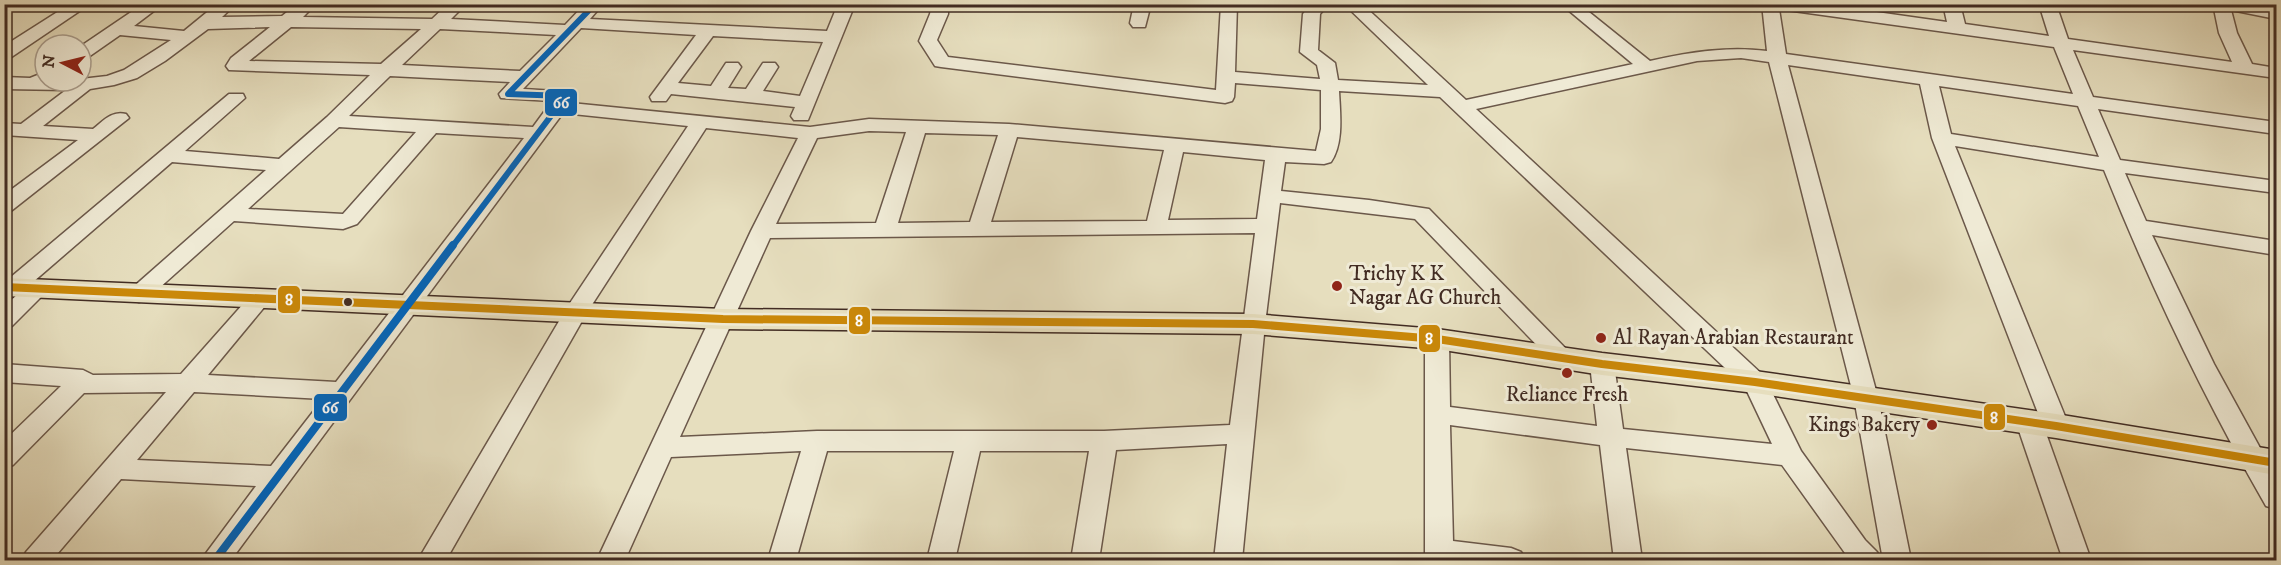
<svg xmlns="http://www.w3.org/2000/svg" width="2281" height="565" font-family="'IM FELL DW Pica',serif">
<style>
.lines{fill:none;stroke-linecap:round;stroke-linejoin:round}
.minor-casing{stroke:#6b584a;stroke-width:3}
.major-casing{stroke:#422c23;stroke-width:3}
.minor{fill:#efead5;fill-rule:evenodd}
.major{fill:#e6debe;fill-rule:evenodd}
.bus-1-casing{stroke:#efead5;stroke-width:13}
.bus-2-far1-casing{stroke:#efead5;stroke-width:10}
.bus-2-casing{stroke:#efead5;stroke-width:13}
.bus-1{stroke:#ca8809;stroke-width:8}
.bus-2-far1{stroke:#0065bd;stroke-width:6}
.bus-2{stroke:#0065bd;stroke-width:8}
.poi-dot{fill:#8f2418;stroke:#efead5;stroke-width:2}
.bus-dot{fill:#422c23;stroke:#efead5;stroke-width:2}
.labels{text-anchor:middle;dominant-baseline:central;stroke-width:6;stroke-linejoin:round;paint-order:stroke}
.poi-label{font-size:21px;fill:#422c23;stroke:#efead5;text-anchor:start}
.line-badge{stroke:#efead5;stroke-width:2}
.badge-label{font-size:16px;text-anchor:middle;font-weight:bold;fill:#fff}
</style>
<rect width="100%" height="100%" fill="#e6debe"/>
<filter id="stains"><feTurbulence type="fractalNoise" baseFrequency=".00333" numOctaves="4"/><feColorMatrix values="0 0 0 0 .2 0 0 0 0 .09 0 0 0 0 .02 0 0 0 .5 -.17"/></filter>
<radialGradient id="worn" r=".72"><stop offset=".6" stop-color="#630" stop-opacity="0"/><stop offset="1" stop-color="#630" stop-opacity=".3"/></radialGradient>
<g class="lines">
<g class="minor-casing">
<g id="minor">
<path d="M70 4H90L10 58 4 59V46Z"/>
<path d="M143 4H163L134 26 184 31 217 4H236L222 17 282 16 297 4H316L303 17 432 19 448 4H466L451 19 565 25 585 4H603L590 19 827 31 838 4H855L808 120H794L791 116 795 107 671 94 666 101H652L650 97 696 35 581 28 523 89 573 92 575 96 571 103 810 127 869 119 1009 124 1316 151 1321 129V90L1235 83 1234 97 1232 101 1225 103 941 67 935 66 919 41 930 14 932 4H948V14L937 40 948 57 1216 90 1221 4H1237L1235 72 1320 79 1317 65 1300 52 1303 14 1311 4H1328L1320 14 1318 50 1335 63 1338 80 1428 85 1344 4H1362L1466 100 1633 64 1561 4H1579L1650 61C1690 52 1727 46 1767 51L1762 4H1820L1947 22 1943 4H1960L1965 24 2049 36 2039 4H2056L2068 39 2232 62 2219 33 2213 4H2253L2276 9V19L2231 10 2237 33 2252 64 2276 68V78L2073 50 2093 97 2276 122V134L2098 109 2120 160 2276 181V193L2125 173 2146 221 2276 241V255L2152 235 2214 364 2276 477V509L2266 506C2204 398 2150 285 2104 170L1955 146 2069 426 2065 433 2056 435 2047 433 2043 426 1932 138 1920 84 1788 65 1878 398 1911 560H1883L1854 398 1769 62 1741 58 1697 61 1476 109 1764 376 1801 451 1865 540 1877 552 1881 560H1850L1782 465 1626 448 1642 560H1614L1600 445 1450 425 1453 541 1511 548 1521 552 1525 560H1425V339L1429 333 1437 331 1445 333 1449 339 1450 407 1597 426 1590 364 1593 358 1602 355 1611 358 1614 364 1623 429 1772 444 1745 387 1440 97 1339 91C1340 113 1344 143 1331 162L1324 164 1285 162 1281 191 1369 200 1429 209 1575 358 1571 364 1563 366 1555 364 1415 219 1280 203 1265 324 1242 560H1214L1227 444 1116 450 1099 560H1071L1089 451H980L955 560H927L954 451H827L796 560H768L801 451 671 457 625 560H597L751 231 798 138 706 128 586 314 446 560H418L568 306 688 126 563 113 231 560H201L256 486 121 479 52 560H22L26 552 166 392 84 393 13 465 4 468V441L61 386 4 382V364L83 370 93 375 181 374 252 294 260 291 268 294 271 299 208 375 336 382 524 138 436 133 357 224 343 229 234 221 147 299 139 302 131 299 128 294 131 289 266 170 172 162 33 282 39 281 47 283 50 288 12 326 4 328V307L20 292 13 294 5 292V282L229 94H243L245 98 185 151 279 159 327 117 370 75 229 70 226 66 231 58 270 27 208 29 165 61 137 78 114 85 90 89 43 126 93 129C103 121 112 110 126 114L129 118 11 211 4 212V195L78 140 4 135V123L21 124 66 90 4 89V77L30 78 45 72V81H81V79L107 76 124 70 171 40 120 35 87 58 81 59V46ZM1779 9 2054 47 2073 94 1786 54ZM291 27 421 29 381 64 249 61ZM440 29 556 35 520 71 402 65ZM713 36 823 42 800 96 763 91 778 67 775 63H763L746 89 728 88 741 67 738 63H726L711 86 678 83ZM390 76 510 82 499 94 501 98 552 101 533 127 349 116ZM1939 86 2078 106 2099 157 1951 134ZM339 127 416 132 343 214 248 209ZM869 131 906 132 876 223 776 224 817 138ZM925 133 998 135 970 222 898 223ZM1017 137 1164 150 1147 221 991 222ZM1183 152 1265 160 1257 219 1168 220ZM1255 233 1230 425 1104 431H817L680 437 770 238ZM194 392 323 399 271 466 137 460Z"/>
<path d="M1134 4H1151L1145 27H1133L1130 23Z"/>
<path d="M2029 413 2038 415 2042 422 2091 560H2063L2016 422 2020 415Z"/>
</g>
</g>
<g class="major-casing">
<path id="major" d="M4 278 723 309 1253 314 1437 329 1602 353 1755 371 2056 414 2276 450V475L2056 438 1755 393 1602 375 1437 349 1253 334 723 329 4 296Z"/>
</g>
<use href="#minor" class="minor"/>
<use href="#major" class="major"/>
<g class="bus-1-casing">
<path id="bus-1" d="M4 287 723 319 1253 324 1437 339 1602 364 1755 382 2056 426 2276 463"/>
</g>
<g class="bus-2-far1-casing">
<path id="bus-2-far1" d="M452 247 566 96 508 94 595 4"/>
</g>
<g class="bus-2-casing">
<path id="bus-2" d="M215 560 453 245"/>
</g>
<use href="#bus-1" class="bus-1"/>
<use href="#bus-2-far1" class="bus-2-far1"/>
<use href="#bus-2" class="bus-2"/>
</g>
<g class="poi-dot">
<circle cx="1337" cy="286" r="6"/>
<circle cx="1601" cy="338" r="6"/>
<circle cx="1567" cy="373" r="6"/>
<circle cx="1932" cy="425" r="6"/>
</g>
<circle class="bus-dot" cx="348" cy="302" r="5"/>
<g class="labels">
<g class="poi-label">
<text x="1349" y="274">Trichy K K<tspan x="1349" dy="24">Nagar AG Church</tspan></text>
<text x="1613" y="338">Al Rayan Arabian Restaurant</text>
<text x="1567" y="395" text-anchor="middle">Reliance Fresh</text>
<text x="1920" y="425" text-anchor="end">Kings Bakery</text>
</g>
</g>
<g class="line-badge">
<rect x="544" y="88" width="34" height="29" rx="6" fill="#0065bd"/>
<rect x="277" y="285" width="24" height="29" rx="6" fill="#ca8809"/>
<rect x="848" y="306" width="23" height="29" rx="6" fill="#ca8809"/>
<rect x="1418" y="324" width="23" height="29" rx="6" fill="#ca8809"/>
<rect x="313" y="393" width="35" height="29" rx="6" fill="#0065bd"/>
<rect x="1983" y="403" width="23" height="28" rx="6" fill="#ca8809"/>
</g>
<g class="badge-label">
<text x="561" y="108">66</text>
<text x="289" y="305">8</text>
<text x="859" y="326">8</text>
<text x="1429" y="344">8</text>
<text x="330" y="413">66</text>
<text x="1994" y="423">8</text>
</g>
<rect width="2281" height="565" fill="none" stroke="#e6debe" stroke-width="24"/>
<rect x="6" y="6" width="2269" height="553" fill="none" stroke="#422c23" stroke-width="3"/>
<rect x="12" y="12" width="2257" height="541" fill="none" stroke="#422c23" stroke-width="1.5"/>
<g transform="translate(63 63) rotate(277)"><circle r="28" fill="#efead5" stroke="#aa9e8e" stroke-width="1.5"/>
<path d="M0-4.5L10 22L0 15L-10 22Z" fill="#8f2418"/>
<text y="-9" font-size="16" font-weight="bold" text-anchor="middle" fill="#422c23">N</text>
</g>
<rect width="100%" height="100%" filter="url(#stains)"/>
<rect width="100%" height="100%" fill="url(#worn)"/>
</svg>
